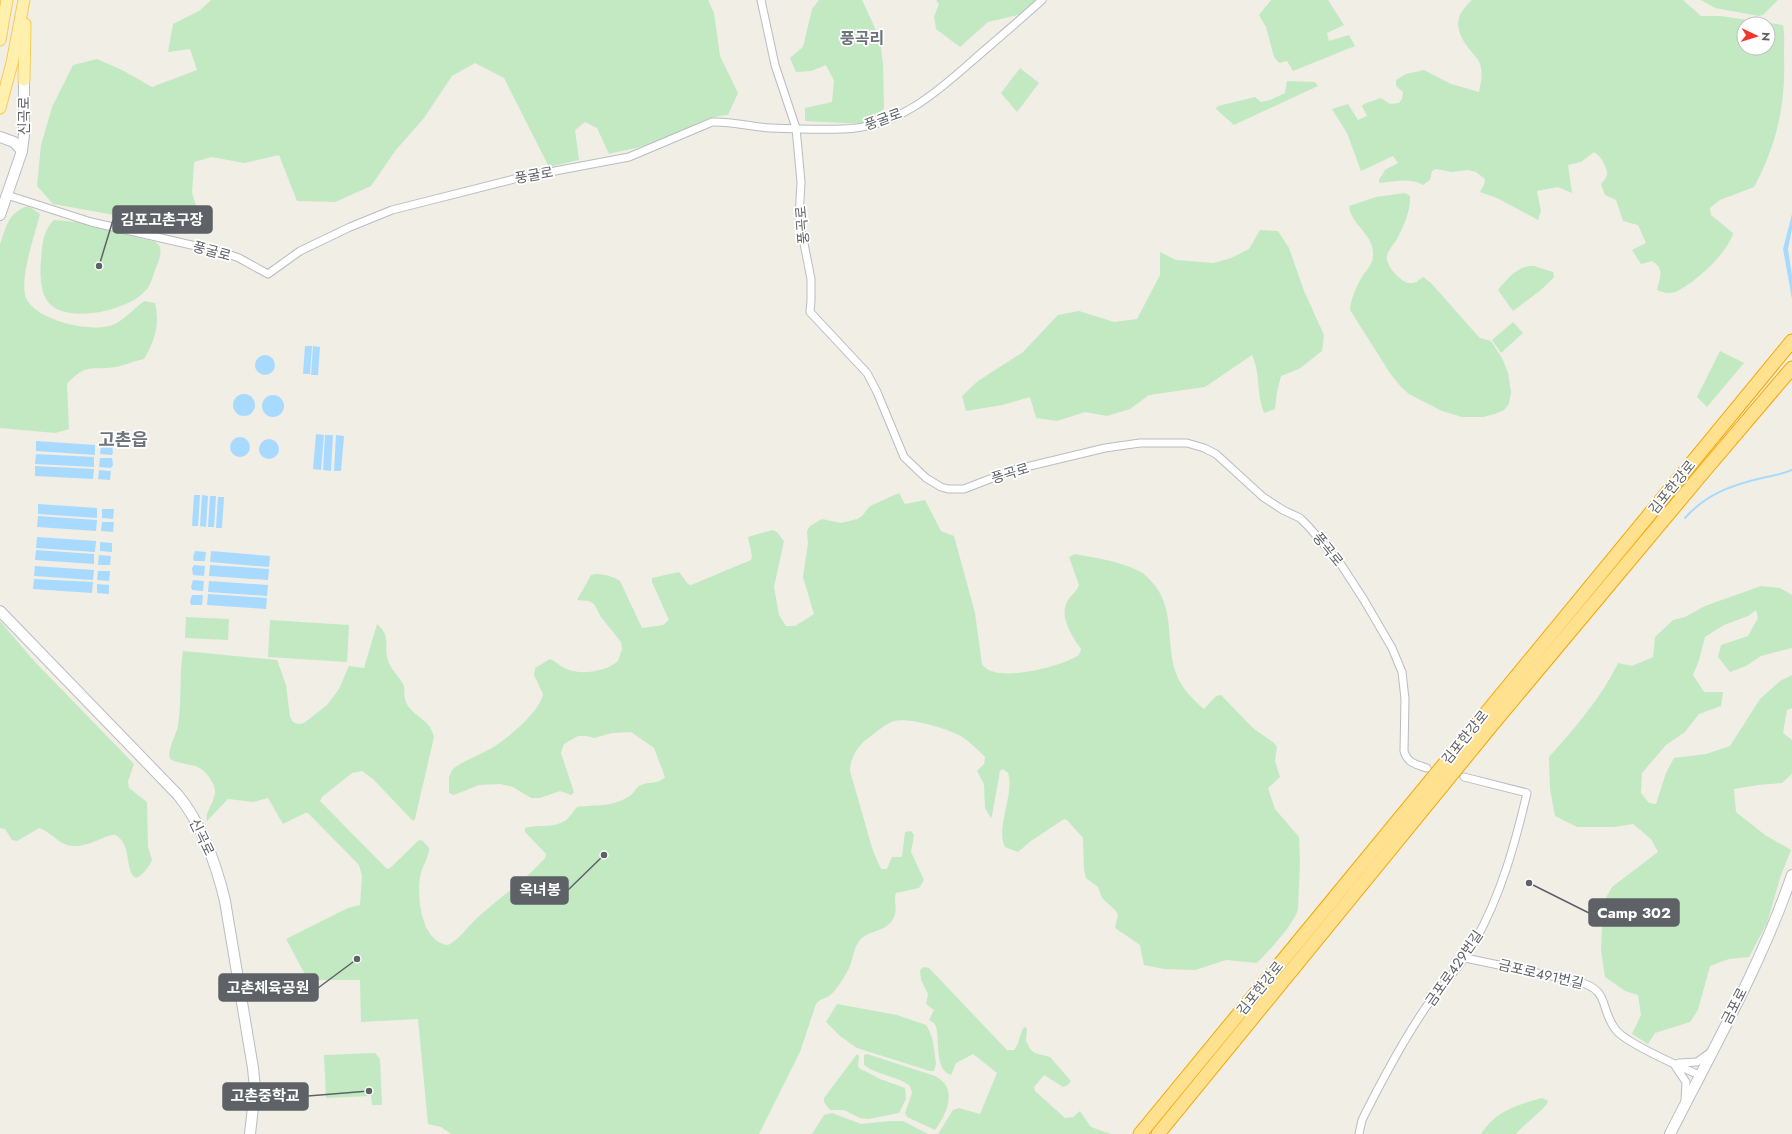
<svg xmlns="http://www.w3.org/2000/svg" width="1792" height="1134" font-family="Jost,'Noto Sans KR',sans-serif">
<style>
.green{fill:#c2e9c2;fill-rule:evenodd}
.water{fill:#a8daff}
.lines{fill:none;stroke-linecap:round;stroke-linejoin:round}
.stream{stroke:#a8daff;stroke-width:2}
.street-casing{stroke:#b9bcc0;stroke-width:9}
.secondary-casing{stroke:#b9bdc2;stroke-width:12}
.primary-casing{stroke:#f9ca57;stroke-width:13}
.highway-casing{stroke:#f7a700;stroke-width:15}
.street{stroke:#fff;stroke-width:7}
.secondary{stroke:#fff;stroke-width:10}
.primary{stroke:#fff1ad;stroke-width:11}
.highway{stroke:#ffe18f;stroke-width:13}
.labels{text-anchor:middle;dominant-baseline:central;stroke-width:3.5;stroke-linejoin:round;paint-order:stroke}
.street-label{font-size:14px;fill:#5e6267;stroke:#fff}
.quarter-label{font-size:16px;font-weight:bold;fill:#6e7479;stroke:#fff}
.district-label{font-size:18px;font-weight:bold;fill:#6e7479;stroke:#fff}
.leader{fill:none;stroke:#5e6267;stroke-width:1.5}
.callout-dot{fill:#5e6267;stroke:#fff;stroke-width:1.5}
.callout{fill:#5e6267;stroke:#5e6267;stroke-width:1.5}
.callout-label{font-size:15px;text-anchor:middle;font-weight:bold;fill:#fff}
</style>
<rect width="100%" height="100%" fill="#f1eee6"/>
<g class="green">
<path d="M211 0H708L714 13 720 56 738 93 728 115C698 117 681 135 654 143 640 148 624 150 609 154L597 128 585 122 575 130 579 160 549 167 504 78 475 63 452 76 424 118 395 151 371 186 335 202 297 201 279 155 244 163 212 157 194 162 192 193 203 226 191 233 142 220 53 204 37 186 41 145 52 107 73 65 97 59 122 70 152 87 197 70 190 49 168 52 173 24 199 11Z"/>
<path d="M819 0H862L880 39 883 65 884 108 878 115 863 124 805 121V108L832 102 834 81 826 65 811 71 796 72 790 58 803 47 812 9Z"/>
<path d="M936 0H1038L1022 14 988 22 960 47 936 29 934 16 939 4Z"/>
<path d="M1271 0H1328L1344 25 1327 33 1329 41 1349 35 1355 46 1293 71 1287 61 1279 63 1274 57 1266 27 1259 15Z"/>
<path d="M1472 0H1683L1701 16H1720L1783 25C1785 35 1784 46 1784 56 1786 103 1777 145 1754 187L1720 200 1710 208 1711 215 1733 233C1729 252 1693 285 1675 292 1670 294 1663 293 1657 290 1659 279 1666 269 1652 261L1641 264 1632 250 1646 243 1638 225 1623 221 1616 200 1605 195 1601 184C1603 181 1606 179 1607 175 1608 168 1600 155 1594 152L1581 162 1568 165 1572 193 1558 187 1537 191 1541 211 1538 220 1497 198 1480 192 1484 185 1485 179 1476 172 1468 170 1452 172 1436 169 1432 171 1430 180 1423 185C1409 177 1395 182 1379 183V180L1385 170 1398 163 1393 156 1361 171 1347 133 1332 109 1348 104 1358 120 1367 116 1362 106 1364 104 1381 98 1390 104 1399 103 1402 99 1403 92 1396 86V80L1406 74 1424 70 1451 84 1479 92C1481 83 1483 73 1480 64 1478 58 1473 54 1469 49 1454 29 1454 16 1472 0ZM1744 24H1768V48H1744Z"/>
<path d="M1701 0H1778L1763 15 1759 16 1715 8Z"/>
<path d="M1020 68 1039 83 1017 112 1001 93Z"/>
<path d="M1287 81 1315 82 1318 86 1234 125 1216 109 1218 106 1255 97 1261 102 1270 100 1285 93Z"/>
<path d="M1405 193 1410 196C1411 209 1404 226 1398 237 1395 243 1388 250 1387 256 1385 265 1401 283 1410 283 1415 284 1419 280 1423 277L1431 283 1477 335 1480 338 1491 341 1503 360 1508 373 1511 392 1509 404 1504 410 1495 414 1483 417H1462L1442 411 1409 394 1402 388 1390 373 1350 310C1350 300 1358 283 1363 275 1368 268 1373 264 1373 255 1374 233 1351 226 1349 206L1376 197Z"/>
<path d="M28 206 40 214C35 234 19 280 26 298 36 321 94 334 115 324 125 319 135 308 144 301L155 303C160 325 155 340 144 359 134 361 125 365 116 367 91 371 87 362 67 384L69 429 55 433 0 428V244C7 225 8 213 28 206Z"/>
<path d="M54 220 77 222 156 242 160 247C162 255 158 262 155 270 152 279 150 288 142 294 124 311 62 326 46 299 40 288 40 272 41 260 42 246 43 230 54 220Z"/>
<path d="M1260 230 1278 231 1289 248 1304 291 1324 335 1322 351 1299 369 1281 376 1277 392 1275 409 1264 413C1256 394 1261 374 1252 355L1205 387 1149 395 1130 409 1107 416 1085 412 1057 421 1036 418 1030 397 1002 405 966 411 962 396 978 381 1023 352 1058 315 1079 311 1114 322 1137 319 1160 275V252L1176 260 1214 263 1231 258 1249 249Z"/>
<path d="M1534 266 1553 272 1554 277 1541 290 1513 311 1498 290C1507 279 1518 265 1534 266Z"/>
<path d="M1513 322 1523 333 1501 353 1492 340Z"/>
<path d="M1720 351 1744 363 1707 407 1697 397Z"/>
<path d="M899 493 905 504 925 500 941 531 954 536 975 613 982 664C994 685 1063 666 1079 655L1081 649C1072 636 1058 616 1068 600 1071 595 1077 591 1079 585L1069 557 1075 554C1096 558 1119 561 1139 571 1144 573 1148 578 1151 581 1176 607 1165 642 1176 673 1180 686 1193 700 1204 709L1216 696 1221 695 1253 728 1274 743 1277 747 1275 761 1280 777 1268 788 1275 809 1299 837 1300 862 1298 909C1295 923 1268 952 1257 963L1226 960 1195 970 1164 969 1144 965 1140 945 1115 928 1118 915 1116 911 1102 898 1098 887 1086 878 1084 870 1083 838 1067 820 1064 819 1031 841 1018 852 1005 847C995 829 1015 793 1008 773L1003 769 1000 771 992 816 991 818 985 808 984 784 977 771 984 764 985 757C977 749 969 741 959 735 945 728 909 717 894 721 885 724 878 731 871 736 859 744 850 757 850 771L873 851 881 869H887L892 857H902L905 832 911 831 914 835 911 852 924 880 919 888 896 893C893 900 898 909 894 917 888 931 872 930 862 938 852 947 854 961 847 972 843 979 836 991 829 996 824 999 820 999 816 1004L800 1052 759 1134H451L441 1127 428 1124 418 1019 361 1022 360 980H308L286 939 348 908 360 905 362 876 359 865 308 813H305L283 824 268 798 253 802 228 799 207 821C205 812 212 806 214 797 216 792 215 787 212 782 201 760 187 768 170 759 167 749 176 736 178 726 182 700 179 676 183 651L277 660 286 685 290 717 293 722 298 724 304 723 327 705 339 689 349 666 364 668 377 624C393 638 382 647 389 663 392 671 399 676 403 684 406 689 403 694 405 699 409 716 430 717 434 737L415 819 413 821 411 819 373 779 362 771 352 773 322 797 320 801 387 869 390 868 419 840 423 841 429 848C430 856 421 868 420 877 417 898 421 942 448 945 460 939 467 927 477 918 499 898 525 881 545 858L546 854 525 832V828C539 824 553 829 566 820 571 816 573 811 577 807 597 804 609 808 628 797 633 795 635 789 639 786 647 781 659 785 665 777L654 748 631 732 612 733 594 738 586 736H578L564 744 561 753 574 792 571 795 560 791 540 798H531L513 787 500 784 479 785 454 795 449 793V777L452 770C462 761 478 756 490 749 506 740 540 712 543 694L534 675 535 668 550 659C557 662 562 668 569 670 583 675 607 671 618 661L622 649 621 642 601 617 594 604 589 601 577 600 591 575C599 572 614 577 620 581L642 628 663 625 669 620 652 582V578L679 572 688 584 691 585 751 560 752 556 748 537 772 530 777 532 784 541 774 587 779 615 786 626H795L814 614 803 577 808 543 807 531 810 526 822 519 841 523 857 519 862 516 870 506Z"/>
<path d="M1761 586 1780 588 1792 595V648L1761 656 1746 666 1730 672 1718 657 1721 645 1748 636 1758 618 1756 610 1748 616 1724 625 1705 637 1699 660 1693 675 1704 692H1723L1721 706 1699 714 1685 732 1666 745 1642 773 1641 793 1649 803 1656 804 1666 773 1674 758 1706 754 1730 746 1760 699 1780 681 1792 675V708L1787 710 1783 733 1792 740V774L1782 783 1758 785 1734 789 1736 812 1765 835 1791 850 1781 875 1767 923 1749 957 1729 959 1710 966 1698 1010 1690 1022 1655 1033 1648 1044 1632 1034 1641 1015 1638 995 1625 991 1605 977 1601 950 1603 903 1612 887 1658 852 1651 839 1633 824 1614 827H1577L1555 816 1550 789 1549 757C1575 728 1601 698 1618 663L1632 666 1653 657 1655 637 1673 620 1685 617 1705 606Z"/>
<path d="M186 617 229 619 228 640 185 638Z"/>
<path d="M270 620 349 625 347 662 268 657Z"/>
<path d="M0 621 34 661 134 764 128 781 129 788 147 802 148 847 152 860C149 867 143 875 136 878 124 871 133 847 116 835 108 833 90 847 74 846 59 846 52 832 39 828L17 841 12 840 5 829 0 828Z"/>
<path d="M924 967 929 968 1007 1050H1014C1020 1043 1019 1035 1024 1027L1027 1028 1026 1041 1031 1050 1035 1053 1050 1057 1071 1081 1068 1085 1063 1087 1044 1075 1034 1087 1035 1091 1065 1118 1073 1117 1080 1111 1091 1127 1111 1134H938L953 1110 959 1108 980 1114 997 1073 973 1054 956 1063 951 1075C934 1070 940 1040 936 1027 935 1023 932 1022 929 1020L934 1010 926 1004 928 994 921 980 920 970Z"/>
<path d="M837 1004 897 1015 926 1025 929 1030 933 1041 936 1064 934 1071H930L857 1048 840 1036 826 1022Z"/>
<path d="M375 1053 380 1059 382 1105H372L371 1096 326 1098 324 1055Z"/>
<path d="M857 1054 859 1056 858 1065 859 1068 880 1079 905 1088 906 1099 899 1113 868 1119 860 1118 844 1110H830L824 1102V1098Z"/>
<path d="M867 1054 935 1076C959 1088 947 1114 935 1130L907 1117 905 1113 912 1093 910 1086C900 1077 877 1075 864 1065V1055Z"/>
<path d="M1542 1098 1548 1101C1547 1108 1522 1126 1516 1134H1481C1495 1111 1517 1105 1542 1098Z"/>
<path d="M832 1113 861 1124 890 1121H903L928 1134H812L824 1115Z"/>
</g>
<g class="water">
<path d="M1792 214V229L1788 249 1792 276V299L1783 249Z"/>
<path d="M305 346H312L310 374H303Z"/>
<path d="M313 346 320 347 318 375H311Z"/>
<circle cx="265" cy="365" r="10"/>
<circle cx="244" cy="405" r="11"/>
<circle cx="273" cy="406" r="11"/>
<path d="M316 434 324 435 321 470 313 469Z"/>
<path d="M325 435H333L331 471 323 470Z"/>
<path d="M336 435 344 436 341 471H334Z"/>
<circle cx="240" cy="447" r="10"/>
<circle cx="269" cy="449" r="10"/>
<path d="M36 441 95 445V455L36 451Z"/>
<path d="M101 445 112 446 113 452 112 455 100 454Z"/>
<path d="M36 454 94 457V467L35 464Z"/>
<path d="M100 458H112L113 465 111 468 99 467Z"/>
<path d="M35 466 94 469 93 479 35 476Z"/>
<path d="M99 470 111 471 110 480 98 479Z"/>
<path d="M194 495H200L198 526H192Z"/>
<path d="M202 495 208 496 206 527 200 526Z"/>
<path d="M210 496H216L214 527H208Z"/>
<path d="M218 497H224L222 528H216Z"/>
<path d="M38 504 97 508V518L38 514Z"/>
<path d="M102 509H114L113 519 102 518Z"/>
<path d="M38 516 97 520 96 531 37 527Z"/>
<path d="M102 522H114L113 532 101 531Z"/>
<path d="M37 537 96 541 95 552 36 548Z"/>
<path d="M100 542 112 543V552L100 551Z"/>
<path d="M36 550 94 554V564L35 560Z"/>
<path d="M195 551 206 552 205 561H194L193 557Z"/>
<path d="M211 551 270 556 269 567 210 562Z"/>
<path d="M99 555 111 556 110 565H98Z"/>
<path d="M194 565 205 566 204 576 193 575 192 568Z"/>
<path d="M210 565 269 569 268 580 209 576Z"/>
<path d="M35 566 94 570 93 580 34 576Z"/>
<path d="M98 571H110L109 581 97 580Z"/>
<path d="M34 579 93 582 92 593 33 589Z"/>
<path d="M193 580 204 581 203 591 192 590 191 587Z"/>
<path d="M209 581 268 585 267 596 208 592Z"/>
<path d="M97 584 109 585V594L97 593Z"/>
<path d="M208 594 267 598 266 609 207 605Z"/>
<path d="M192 595H203L202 605H191L190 601Z"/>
</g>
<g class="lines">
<path class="stream" d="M1685 518C1706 494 1732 485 1762 478 1772 476 1783 474 1792 470"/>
<g class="street-casing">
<g id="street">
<path d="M761 0 775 65 796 128 801 182 799 218 811 279V301L810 312 867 373 877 392 904 457 926 478 941 487 948 489H964L1013 470 1105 448 1140 443H1187L1204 448 1216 454 1263 497 1283 510 1300 518 1309 527 1342 566 1364 600 1392 648 1402 672 1405 699 1404 751C1407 763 1417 765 1427 768"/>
<path d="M7 195 91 222 222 252 239 258 268 274 300 251 350 227 392 210 518 178 629 157 712 122C731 121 751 127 770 128 794 129 818 130 843 129 895 128 934 95 971 62 995 41 1019 21 1042 0"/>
<path d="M1465 958 1576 981C1612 990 1598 1007 1616 1030 1627 1044 1681 1067 1699 1075"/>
<path d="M1679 1063 1697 1062 1711 1052"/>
<path d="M1674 1064 1686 1082 1685 1100"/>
<path d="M1359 1134 1362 1120C1381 1082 1402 1042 1426 1007 1442 985 1462 965 1475 941 1501 895 1515 844 1527 793L1464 777"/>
</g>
</g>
<g class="secondary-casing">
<g id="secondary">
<path d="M0 137 14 142 22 151 0 215"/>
<path d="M22 151 24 135V80"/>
<path d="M0 611 178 795C203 826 216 863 225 901L253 1068 255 1089 250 1134"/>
<path d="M1670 1134C1713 1049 1761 965 1792 875"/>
</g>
</g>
<g class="primary-casing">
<g id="primary">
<path d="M0 40 7 0"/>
<path d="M24 80 25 24"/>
<path d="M0 108 12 63 24 0"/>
</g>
</g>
<g class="highway-casing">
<g id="highway">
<path d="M1140 1134 1792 341"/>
<path d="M1158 1134 1492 725 1706 469 1792 368"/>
</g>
</g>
<use href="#street" class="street"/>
<use href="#secondary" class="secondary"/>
<use href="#primary" class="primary"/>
<use href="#highway" class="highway"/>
</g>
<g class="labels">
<g class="street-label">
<text transform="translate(24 116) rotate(-90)">신곡로</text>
<text transform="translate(883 119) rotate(-20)">풍굴로</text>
<text transform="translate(534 175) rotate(-10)">풍굴로</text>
<text transform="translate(802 225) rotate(-95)">풍곡로</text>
<text transform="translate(212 251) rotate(15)">풍굴로</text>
<text transform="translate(1010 473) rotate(-17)">풍곡로</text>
<text transform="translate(1672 487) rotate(-51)">김포한강로</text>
<text transform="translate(1328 549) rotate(51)">풍곡로</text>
<text transform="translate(1465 737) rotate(-51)">김포한강로</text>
<text transform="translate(202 837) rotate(64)">신곡로</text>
<text transform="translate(1454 968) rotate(-55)">금포로429번길</text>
<text transform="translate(1541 974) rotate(13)">금포로491번길</text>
<text transform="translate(1260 988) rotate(-51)">김포한강로</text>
<text transform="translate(1734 1006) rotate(-63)">금포로</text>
</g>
<g class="quarter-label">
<text x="862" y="38">풍곡리</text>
</g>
<g class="district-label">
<text x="123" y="440">고촌읍</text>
</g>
</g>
<path class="leader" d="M99 266L113 220M604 855L568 890M1529 883L1589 913M357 959L318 988M369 1091L308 1096"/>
<g class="callout-dot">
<circle cx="99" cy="266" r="4"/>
<circle cx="604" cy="855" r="4"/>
<circle cx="1529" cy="883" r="4"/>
<circle cx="357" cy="959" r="4"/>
<circle cx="369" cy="1091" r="4"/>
</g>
<g class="callout">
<rect x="113" y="206" width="99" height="27" rx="4"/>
<rect x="511" y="877" width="57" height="27" rx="4"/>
<rect x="1589" y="899" width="90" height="27" rx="4"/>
<rect x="219" y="974" width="99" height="27" rx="4"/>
<rect x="223" y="1083" width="85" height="27" rx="4"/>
</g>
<g class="callout-label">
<text x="162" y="225">김포고촌구장</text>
<text x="540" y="895">옥녀봉</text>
<text x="1634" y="918">Camp 302</text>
<text x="268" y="993">고촌체육공원</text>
<text x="265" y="1101">고촌중학교</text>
</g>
<g transform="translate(1756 36) rotate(94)"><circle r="19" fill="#ffffff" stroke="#bfc0c2"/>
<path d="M0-3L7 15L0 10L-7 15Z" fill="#f3372a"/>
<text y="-6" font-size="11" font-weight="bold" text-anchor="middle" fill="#5e6267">N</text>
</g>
</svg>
